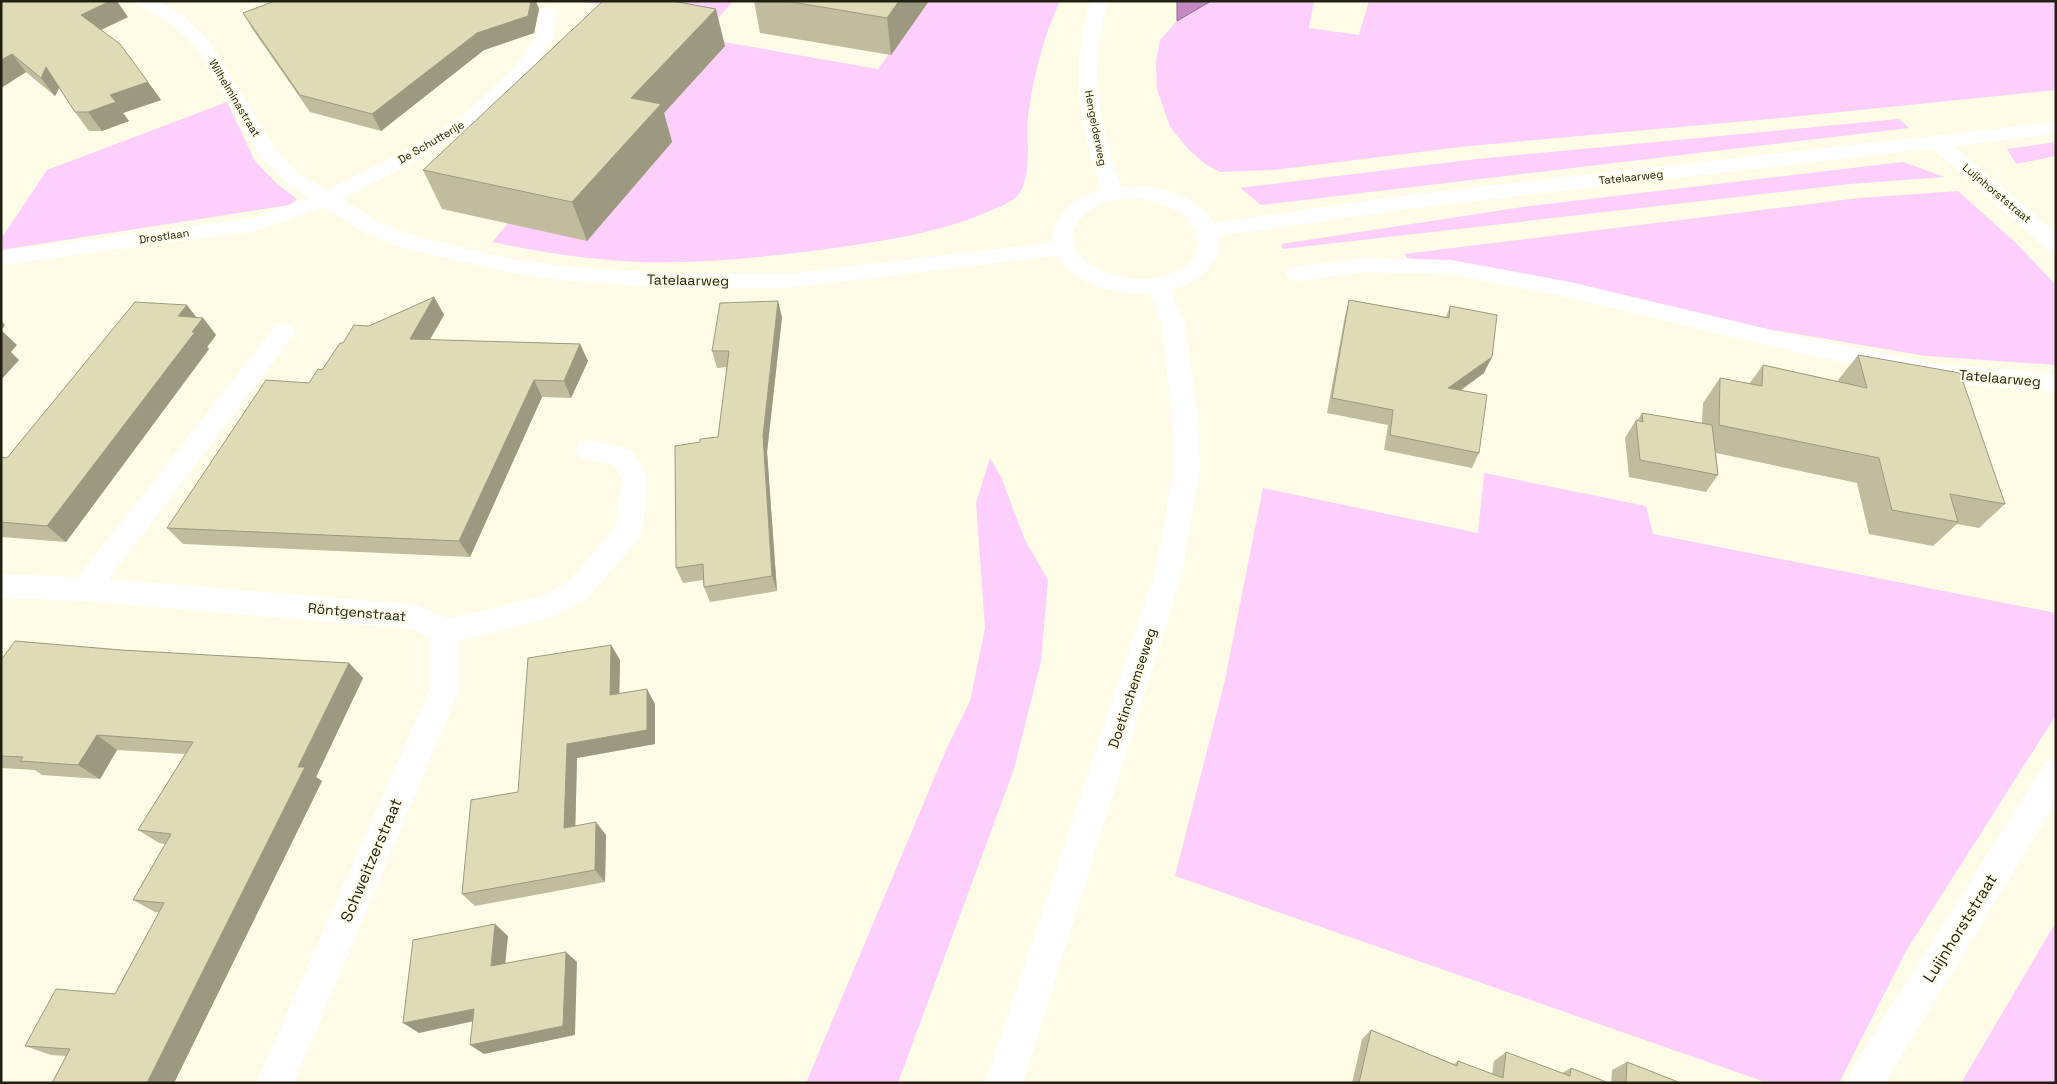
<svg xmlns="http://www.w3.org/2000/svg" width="2057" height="1084" font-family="'Space Grotesk',sans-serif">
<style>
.green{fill:#fdcffd}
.water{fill:#c488c4;stroke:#93698f}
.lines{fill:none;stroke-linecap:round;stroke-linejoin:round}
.minor{fill:#fff;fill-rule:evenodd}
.major{fill:#fff;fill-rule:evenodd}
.wall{fill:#c0bc9d}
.shaded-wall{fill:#9c9980}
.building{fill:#dfdbb7;stroke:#9c9980}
.labels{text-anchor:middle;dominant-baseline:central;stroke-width:4;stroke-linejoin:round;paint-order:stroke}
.far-street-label{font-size:11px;fill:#212012;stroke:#fefce6}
.street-label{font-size:14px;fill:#212012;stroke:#fefce6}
.near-street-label{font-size:16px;fill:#212012;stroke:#fefce6}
</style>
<rect width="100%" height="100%" fill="#fefce6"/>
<g class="green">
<path d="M576 1H733L701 38 878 69 927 1H1060C1043 38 1033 77 1028 117 1026 139 1032 173 1020 192 1015 201 1001 206 992 210 940 233 883 241 827 249 765 257 701 264 638 262 589 260 540 252 492 242L685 18Z"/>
<path d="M1211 1H1314L1309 28 1359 35 1369 1H2056V90L1781 118 1469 146 1274 170 1220 172 1205 164 1189 150 1170 127 1157 89 1156 61 1160 40 1177 21Z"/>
<path d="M227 102 255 161 276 183 297 199 289 205 1 250V239L47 170Z"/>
<path d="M1899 119 1909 128 1261 205 1240 188 1477 159Z"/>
<path d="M2056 142V156L2016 164 2007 149Z"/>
<path d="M1903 162 1945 177 1850 184 1283 249 1281 244 1530 206Z"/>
<path d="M1958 191 2015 242 2056 285V365L1926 356 1697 317 1467 264 1407 258 1404 254 1859 198Z"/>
<path d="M990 458 1001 477 1025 540 1048 580 1041 661 1014 769 898 1083H806L946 750 970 701 985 628 976 503Z"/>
<path d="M1484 473 1646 506 1653 534 2056 613V715L1906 951 1839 1083H1768L1175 876 1225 680 1263 488 1478 533Z"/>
<path d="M2056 922V1083H1961Z"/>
</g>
<path class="water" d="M1177 1H1211L1177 21Z"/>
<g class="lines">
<g class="minor">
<path d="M135 1H157L182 15 208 39 275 149 299 174 327 190 402 153 461 117 515 67 535 38 539 12 542 8 548 7 554 8 557 12 553 38 529 75 475 125 416 161 342 199 381 223 417 237 512 259 567 267 679 274H788L1063 241 1071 243 1074 248 1071 253 1063 255 788 288H679L567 281 512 273 403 248 365 233 324 207 256 231 1 265V251L253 218 309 198 285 182 260 156 195 46 170 23 138 5Z"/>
<path d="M1937 136 1944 138 2056 233V252L2048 250 1930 146 1927 142 1930 138Z"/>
<path d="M1363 258 1451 260 1570 282 1805 338 1936 364 2056 374V392L1936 382 1805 354 1570 298 1451 274 1363 272 1297 281 1289 279 1286 274 1289 269 1297 267Z"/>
<path d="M284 323 292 325 296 331 292 337 109 579 416 605 446 619 540 597 567 583 616 526 622 478 614 465 580 457 576 450 580 443 589 440 632 450 648 478 643 530 639 538 587 599 546 619 459 641V691L294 1083H256L429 691V638L412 629 85 601 1 598V574L78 577 276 325Z"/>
<path d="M2056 758V802L1885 1083H1845L1851 1070 2045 763Z"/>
</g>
<path class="major" d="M1090 1H1108C1089 70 1097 121 1122 187 1154 184 1196 193 1214 223L1408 195 2056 122V134L1408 209 1219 236C1223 266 1196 283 1171 289L1185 324 1198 416 1200 470 1182 575 1023 1083H985L1154 575 1174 470 1172 416 1161 324 1150 293C1125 295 1096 290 1075 275 1030 243 1058 200 1102 190 1078 122 1070 71 1090 1ZM1137 198C1162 203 1194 210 1197 240 1198 246 1196 253 1193 258 1172 287 1118 283 1091 265 1061 245 1073 214 1103 203 1114 199 1126 199 1137 198Z"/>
</g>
<g class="wall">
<path d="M1 1 128 17 101 30 148 82 161 100 123 113 129 121 102 131H89L75 112 59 88 55 96 26 72 1 88Z"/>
<path d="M754 1H929L891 55 760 33Z"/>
<path d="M539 9 534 33 484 50 381 131 310 112 253 30 243 13Z"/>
<path d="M725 46 664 113 672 142 587 241 442 209 423 170Z"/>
<path d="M434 297 444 315 429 340 580 344 588 361 571 398 542 397 470 557 183 544 167 528 322 370 343 343 369 326Z"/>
<path d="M1349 300 1446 317 1450 306 1484 373 1460 391 1479 453 1472 468 1384 450 1388 425 1327 413 1345 316Z"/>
<path d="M196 317 203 318 216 335 207 347 209 349 66 542 1 537V457L7 458Z"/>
<path d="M782 317 767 452 777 591 710 602 704 587 703 580 683 583 676 568 700 442 718 437 727 367 717 368 712 351Z"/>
<path d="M1858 355 2005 504 1979 528 1957 524 1933 546 1869 534 1857 483 1716 453 1718 475 1706 492 1629 477 1625 438 1636 420 1637 421 1642 413 1702 423 1703 403 1720 378 1749 384 1763 365 1839 382 1838 380Z"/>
<path d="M611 645 620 660 619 694 655 704V744L577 758 575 826 606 835 605 882 475 906 462 894Z"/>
<path d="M121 650 349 663 363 678 316 777 322 781 174 1083H52L67 1056 51 1055 25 1046 115 994 159 912H155L133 900 165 844 159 843 138 830 185 754 117 750 100 779 42 775 35 770 1 768V660Z"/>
<path d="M1371 1030 1454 1064 1458 1061 1492 1074 1494 1061 1506 1052 1562 1073 1571 1068 1609 1083H1352L1362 1039Z"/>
<path d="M1627 1062 1681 1083H1611L1612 1070Z"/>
</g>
<g class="shaded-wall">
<path d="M110 1H117L128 17 94 33 81 15Z"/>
<path d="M531 1H536L539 9 534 33 484 50 381 131 372 114 477 33Z"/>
<path d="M899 1H929L891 55 887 18Z"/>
<path d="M716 9 725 46 664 113 672 142 587 241 572 202 631 98Z"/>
<path d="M12 54 26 72 1 88V60Z"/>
<path d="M46 67 60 86 55 96 41 78Z"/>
<path d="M148 82 161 100 123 113 129 121 102 131 88 112 110 95Z"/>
<path d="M434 297 444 315 420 357 410 339Z"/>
<path d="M778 301 782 317 767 452 777 591 772 576 763 436Z"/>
<path d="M187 305 200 322 203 318 216 335 207 347 209 349 66 542 47 526 178 316Z"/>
<path d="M1 321 5 325 1 330 17 345 11 352 19 360 1 380Z"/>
<path d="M580 344 588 361 571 398 564 381Z"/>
<path d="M1492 357 1484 373 1441 404 1448 388Z"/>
<path d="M534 380 542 397 470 557 459 541Z"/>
<path d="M611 645 620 660 619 710 610 695Z"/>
<path d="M349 663 363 678 316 777 322 781 174 1083H147L298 767Z"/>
<path d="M647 689 655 704V744L577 758 575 841 564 828 567 744Z"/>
<path d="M97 735 117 750 100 779 78 765Z"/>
<path d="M596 822 606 835 605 882 595 870Z"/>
<path d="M495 924 508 936 504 977 491 966Z"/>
<path d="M566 952 577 962 575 1035 484 1054 470 1045Z"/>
<path d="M474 1009 488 1018 419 1033 403 1023Z"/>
</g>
<g class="building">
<path d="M1 1H110L81 15 120 44 148 82 110 95 116 102 88 112H75L46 67 41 78 12 54 1 60Z"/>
<path d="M275 1H531L528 16 477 33 372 114 300 95 243 13Z"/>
<path d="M603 1H672L716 9 631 98 661 104 572 202 423 170Z"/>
<path d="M786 1H899L887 18Z"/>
<path d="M434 297 410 339 580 344 564 381 534 380 459 541 167 528 266 380 309 383 318 369 322 370 340 343H343L354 325 369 326Z"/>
<path d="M1349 300 1449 318 1450 306 1497 315 1492 357 1448 388 1487 395 1479 453 1390 435 1393 410 1332 398Z"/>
<path d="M778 301 763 436 772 576 704 587 703 564 676 568 675 446 700 442V439L718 437 729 351H712L720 303Z"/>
<path d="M135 302 187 305 178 316 203 318 192 332H195L47 526 1 522V457L7 458Z"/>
<path d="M1858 355 1960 373 2005 504 1950 494 1958 522 1892 510 1879 458 1719 425 1720 378 1762 386 1763 365 1867 388Z"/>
<path d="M1642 413 1712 425 1718 475 1640 460 1636 420 1643 422Z"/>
<path d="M15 641 121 650 349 663 298 767H305L147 1083H52L70 1049 25 1046 56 989 115 994 164 903 133 900 171 834 138 830 193 742 97 735 78 765 20 761 23 757 1 756V660Z"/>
<path d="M611 645 610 695 647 689V730L567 744 564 828 596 822 595 870 462 894 471 800 518 792 528 658Z"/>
<path d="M495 924 491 966 566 952 563 1026 470 1045 474 1009 403 1023 413 940Z"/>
<path d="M1371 1030 1457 1066 1458 1061 1503 1078 1506 1052 1570 1076 1571 1068 1609 1083H1359Z"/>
<path d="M1627 1062 1681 1083H1626Z"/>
</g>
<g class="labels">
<g class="far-street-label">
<text transform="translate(235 98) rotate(59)">Wilhelminastraat</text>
<text transform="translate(1096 128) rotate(79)">Hengelderweg</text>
<text transform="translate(431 142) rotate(-30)">De Schutterije</text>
<text transform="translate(1631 177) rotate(-6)">Tatelaarweg</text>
<text transform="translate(1997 193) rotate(40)">Luijnhorststraat</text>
<text transform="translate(164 236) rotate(-8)">Drostlaan</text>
</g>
<g class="street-label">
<text transform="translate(688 280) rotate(1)">Tatelaarweg</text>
<text transform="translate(2000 378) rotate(5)">Tatelaarweg</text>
<text transform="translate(357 612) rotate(5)">Röntgenstraat</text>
<text transform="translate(1132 688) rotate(-72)">Doetinchemseweg</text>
</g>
<g class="near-street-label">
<text transform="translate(371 860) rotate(-67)">Schweitzerstraat</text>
<text transform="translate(1960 928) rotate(-58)">Luijnhorststraat</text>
</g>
</g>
<rect width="2057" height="1084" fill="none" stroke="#212012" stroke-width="5"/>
</svg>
